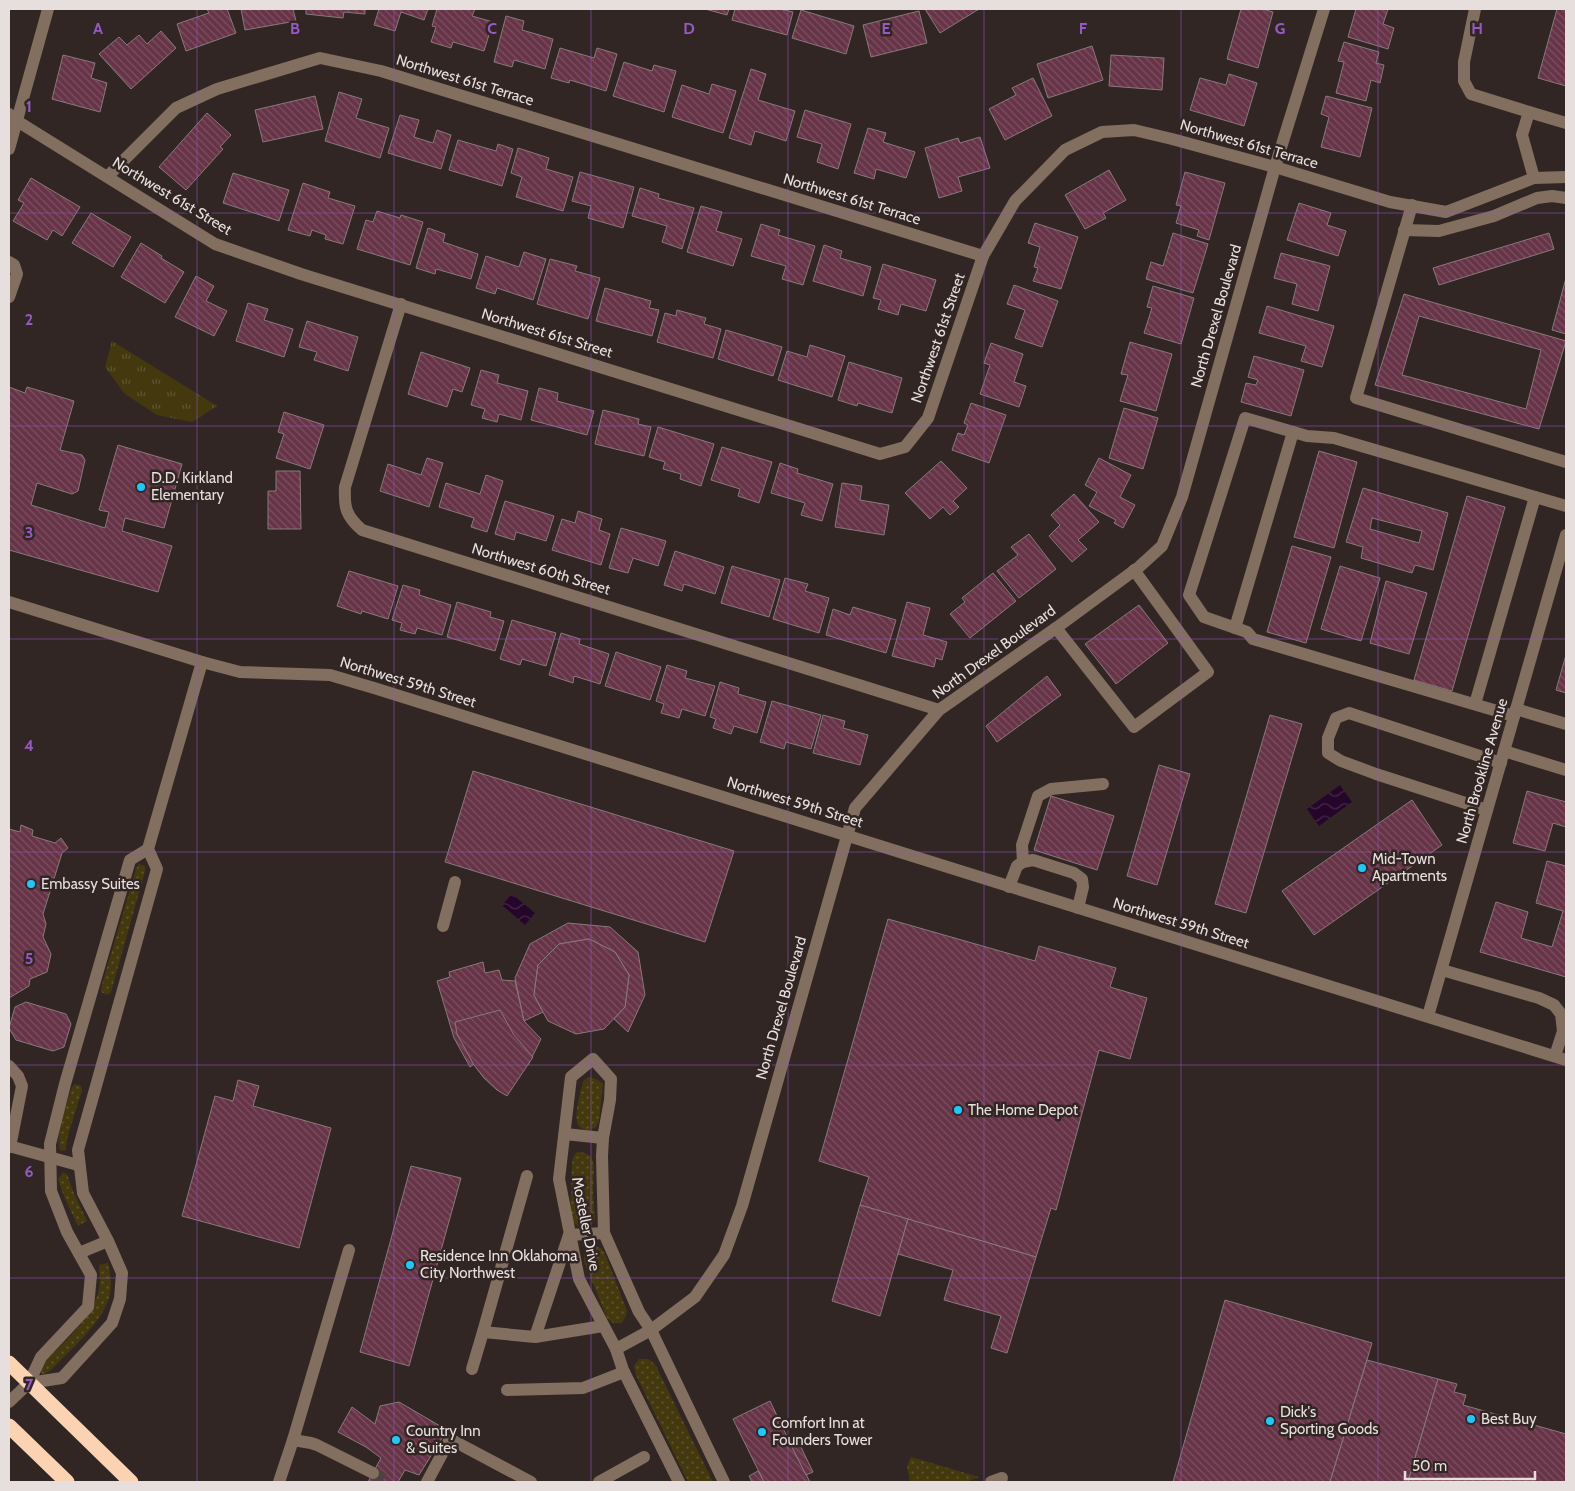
<svg xmlns="http://www.w3.org/2000/svg" width="1575" height="1491" font-family="Cabin,sans-serif">
<style>
.grass{fill:url(#grass-dots)}
.park{fill:url(#park-tufts)}
.water{fill:url(#water-waves)}
.building{fill:url(#building-back-hatch);stroke:#87797d;fill-rule:evenodd}
.lines{fill:none;stroke-linecap:round;stroke-linejoin:round}
.minor-tunnel{stroke:#4d4240;stroke-width:12;stroke-dasharray:12 6;stroke-linecap:butt}
.minor{stroke:#836f5f;stroke-width:12}
.highway{stroke:#fbd3b2;stroke-width:15}
.grid{fill:none;stroke:#9659c6;stroke-width:1;stroke-opacity:0.55}
.poi-dot{fill:#1dc9fc;stroke:#322624;stroke-width:2}
.labels{text-anchor:middle;dominant-baseline:central;stroke-width:5;stroke-linejoin:round;paint-order:stroke}
.street-label{font-size:15px;fill:#e7dfdd;stroke:#322624}
.poi-label{font-size:15px;fill:#e7dfdd;stroke:#322624;text-anchor:start}
.grid-label{font-size:16px;text-anchor:middle;font-weight:bold;fill:#9659c6;stroke:#322624;stroke-width:5;stroke-linejoin:round;paint-order:stroke}
</style>
<defs>
<pattern id="grass-dots" width="8" height="8" patternUnits="userSpaceOnUse" patternTransform="scale(1.25)"><rect width="8" height="8" fill="#44390e"/><path d="M2 2h.1M6 6h.1" fill="none" stroke="#5f5531" stroke-width="1.8" stroke-linecap="round"/></pattern>
<pattern id="park-tufts" width="24" height="20" patternUnits="userSpaceOnUse" patternTransform="scale(1.25)"><rect width="24" height="20" fill="#44390e"/><path d="M3 7l-1-3M5 7V3M7 7l1-3M15 17l-1-3M17 17v-4M19 17l1-3" fill="none" stroke="#5f5531"/></pattern>
<pattern id="water-waves" width="16" height="10" patternUnits="userSpaceOnUse" patternTransform="scale(1.25)"><rect width="16" height="10" fill="#26052a"/><path d="M0 5q4-4 8 0t8 0" fill="none" stroke="#462948"/></pattern>
<pattern id="building-back-hatch" width="6" height="6" patternUnits="userSpaceOnUse" patternTransform="scale(1.25)"><rect width="6" height="6" fill="#663347"/><path d="M-1 5l2 2M0 0l6 6M5-1l2 2" fill="none" stroke="#7c5061"/></pattern>
</defs>
<rect width="100%" height="100%" fill="#322624"/>
<g class="grass">
<path d="M139 864 145 866V871L111 992 107 995 101 992V988L136 869Z"/>
<path d="M590 1077 598 1080 603 1084 599 1121 596 1127 588 1131C584 1130 580 1128 578 1125 573 1116 581 1089 584 1080Z"/>
<path d="M75 1084 81 1086 82 1090 67 1139 66 1150 61 1151C53 1140 68 1100 72 1087Z"/>
<path d="M577 1152 585 1153 591 1157 594 1166 593 1193 595 1220 588 1227H580L574 1223 570 1216 572 1164 573 1157Z"/>
<path d="M63 1173 67 1174 73 1191 87 1221 78 1226 65 1199 58 1179Z"/>
<path d="M589 1245 601 1248 605 1254 627 1311 625 1318 621 1323H613L607 1318 584 1261V1251Z"/>
<path d="M108 1263C110 1273 112 1284 110 1294 103 1323 71 1349 51 1370L43 1375 39 1369V1366C62 1344 99 1315 100 1281 100 1276 99 1271 99 1265Z"/>
<path d="M639 1359H648L655 1364 713 1482H688L636 1375 634 1366Z"/>
<path d="M911 1457 979 1477 966 1482H910L907 1466Z"/>
</g>
<path class="park" d="M112 341 217 406 192 422 157 415 125 394 105 367Z"/>
<g class="water">
<path d="M1340 785 1352 802 1319 826 1307 809Z"/>
<path d="M512 894 535 913 525 925 502 905Z"/>
</g>
<g class="building">
<path d="M207 9H227L236 33 186 51 177 24 209 13Z"/>
<path d="M241 9H293L296 21 245 30Z"/>
<path d="M306 9H365V14L344 12 343 18 306 14Z"/>
<path d="M379 9H428L424 20 401 12 395 31 374 25Z"/>
<path d="M437 9H475L472 16 493 22 484 51 453 42 451 48 431 42 436 27 432 26Z"/>
<path d="M705 9H729L727 15Z"/>
<path d="M735 9H780L793 12 787 35 732 20Z"/>
<path d="M925 9H979L940 33Z"/>
<path d="M1241 9H1262L1273 12 1258 68 1227 59Z"/>
<path d="M1356 9H1388L1383 24 1394 28 1388 49 1348 37Z"/>
<path d="M1557 9H1566V86L1538 78Z"/>
<path d="M801 10 854 26 846 54 792 38Z"/>
<path d="M919 11 927 43 871 57 863 25Z"/>
<path d="M506 16 524 21 522 30 553 39 545 69 514 60 512 67 494 62Z"/>
<path d="M161 31 176 48 131 89 99 54 119 37 127 45 139 35 147 44Z"/>
<path d="M1344 42 1379 52 1376 63 1384 65 1380 83 1371 80 1366 101 1336 93 1344 62 1338 61Z"/>
<path d="M1092 46 1103 80 1048 98 1037 64Z"/>
<path d="M560 48 594 58 597 48 617 54 606 91 570 80 569 83 551 78Z"/>
<path d="M63 55 95 63 91 78 107 83 100 112 52 99Z"/>
<path d="M1111 55 1164 58 1162 90 1109 86Z"/>
<path d="M624 62 652 71 654 65 676 71 664 112 613 96Z"/>
<path d="M751 69 766 74 758 100 795 111 786 141 755 131 751 145 729 138Z"/>
<path d="M1229 74 1257 83 1244 126 1190 110 1200 78 1226 85Z"/>
<path d="M1033 78 1052 116 1005 140 989 109 1016 95 1012 88Z"/>
<path d="M712 84 736 91 723 133 672 117 682 85 709 94Z"/>
<path d="M339 92 362 99 356 118 389 128 380 158 325 141Z"/>
<path d="M315 96 323 129 263 142 255 110Z"/>
<path d="M1326 96 1372 108 1360 157 1321 147 1329 117 1321 114Z"/>
<path d="M805 110 851 124 838 169 817 162 822 144 797 137Z"/>
<path d="M207 113 231 135 220 147 223 149 186 190 159 167Z"/>
<path d="M400 115 419 120 414 137 433 143 437 130 451 135 441 169 388 153Z"/>
<path d="M868 128 886 133 883 142 915 152 906 178 876 169 874 179 854 173Z"/>
<path d="M980 137 990 168 958 177 962 191 939 198 925 148 958 138 960 143Z"/>
<path d="M458 140 496 151 498 144 513 149 502 186 449 170Z"/>
<path d="M518 148 549 158 546 169 573 177 563 211 516 197 522 177 511 173Z"/>
<path d="M1109 170 1126 200 1103 213 1106 218 1085 229 1065 195Z"/>
<path d="M580 172 634 187 623 228 588 218 591 206 572 201Z"/>
<path d="M1185 172 1225 183 1209 240 1197 236 1199 230 1176 223 1181 206 1176 205Z"/>
<path d="M233 173 289 190 279 221 223 203Z"/>
<path d="M31 178 80 207 62 236 53 230 47 240 13 221 24 203 18 200Z"/>
<path d="M303 183 330 192 328 198 355 206 343 244 325 239 326 235 312 230 310 236 288 230Z"/>
<path d="M640 188 659 194 658 198 694 208 682 249 662 242 667 226 632 216Z"/>
<path d="M1299 203 1331 213 1327 225 1346 231 1338 256 1287 240Z"/>
<path d="M701 206 722 212 716 231 742 239 733 266 687 252Z"/>
<path d="M377 211 400 218 401 215 423 222 410 265 357 249 366 220 373 222Z"/>
<path d="M91 213 131 237 113 267 72 243Z"/>
<path d="M1035 223 1078 237 1061 289 1033 281 1038 268 1034 267 1040 247 1028 243Z"/>
<path d="M761 224 780 230 778 235 815 246 803 285 782 279 786 266 751 256Z"/>
<path d="M428 228 445 234 443 242 478 254 471 279 436 269 435 274 416 268Z"/>
<path d="M1173 233 1208 244 1193 293 1146 279 1151 262 1163 266Z"/>
<path d="M1549 233 1554 249 1439 285 1433 268Z"/>
<path d="M141 243 162 256 161 258 184 272 165 303 121 277Z"/>
<path d="M824 245 842 251 840 258 871 267 863 296 813 281Z"/>
<path d="M524 252 546 259 533 300 497 288 495 294 476 288 486 256 519 267Z"/>
<path d="M1281 253 1330 266 1318 311 1292 304 1297 284 1274 278Z"/>
<path d="M550 259 577 266 575 271 600 278 588 319 537 304Z"/>
<path d="M883 264 936 280 926 311 901 304 898 315 878 309 881 300 873 298Z"/>
<path d="M196 276 214 286 206 301 227 311 214 336 175 317Z"/>
<path d="M1566 278V334L1552 330Z"/>
<path d="M1014 285 1058 301 1042 347 1015 338 1025 310 1007 304Z"/>
<path d="M1153 286 1194 298 1181 344 1144 333 1152 308 1147 307Z"/>
<path d="M605 288 651 301 649 308 659 310 652 336 596 321Z"/>
<path d="M1404 294 1566 341 1539 429 1375 385ZM1419 316 1541 350 1526 409 1402 375Z"/>
<path d="M248 303 268 309 264 320 293 329 284 357 236 341Z"/>
<path d="M1267 306 1334 326 1322 367 1301 361 1306 346 1259 333Z"/>
<path d="M677 310 706 318 704 324 721 329 713 358 657 342 665 313 676 316Z"/>
<path d="M307 321 358 337 348 371 314 360 317 352 299 347Z"/>
<path d="M726 330 782 347 773 376 718 359Z"/>
<path d="M1130 342 1172 354 1156 411 1120 401 1128 375 1121 374Z"/>
<path d="M991 343 1023 354 1014 382 1026 386 1019 407 980 394 990 365 984 363Z"/>
<path d="M810 345 845 356 832 397 778 380 787 351 807 357Z"/>
<path d="M421 352 470 368 462 392 453 389 447 407 408 394Z"/>
<path d="M1254 356 1304 370 1291 416 1241 402 1246 383 1256 385 1258 380 1248 377Z"/>
<path d="M849 362 902 378 892 413 858 403 857 406 838 400Z"/>
<path d="M481 370 499 375 497 383 528 391 521 420 499 414 497 422 482 418 485 409 471 405Z"/>
<path d="M9 387 25 393 27 387 74 401 60 450 82 455 85 460 78 491 72 494 37 483 31 505 105 528 109 512 99 510 118 445 182 464 164 528 125 518 122 531 172 546 158 592 9 550Z"/>
<path d="M539 388 558 393 557 401 594 411 587 435 531 420Z"/>
<path d="M971 403 1006 415 989 463 952 450 958 433 964 435 968 425 964 423Z"/>
<path d="M1124 408 1158 418 1143 469 1109 458Z"/>
<path d="M603 410 639 419 638 424 651 427 644 456 595 444Z"/>
<path d="M284 412 324 425 310 469 276 458 284 434 278 432Z"/>
<path d="M658 427 714 444 701 486 680 479 681 474 663 469 665 462 649 457Z"/>
<path d="M722 447 772 462 759 503 738 496 740 489 711 480Z"/>
<path d="M1319 451 1357 462 1334 548 1294 537Z"/>
<path d="M427 458 443 463 429 507 380 491 388 464 421 475Z"/>
<path d="M1099 458 1131 475 1120 497 1135 505 1123 528 1114 523 1116 520 1089 506 1097 492 1085 485Z"/>
<path d="M941 461 967 488 953 501 959 507 950 515 943 507 930 519 905 493Z"/>
<path d="M780 463 798 469 797 473 833 484 822 521 801 515 805 503 771 493Z"/>
<path d="M276 471H300L301 529H268V491H276Z"/>
<path d="M486 475 503 481 487 532 471 527 474 518 439 507 446 483 480 494Z"/>
<path d="M842 483 862 486 860 500 889 505 884 535 835 527Z"/>
<path d="M1363 488 1448 513 1433 570 1415 565 1412 573 1361 558 1363 547 1346 542ZM1372 518 1422 531 1419 543 1370 529Z"/>
<path d="M1074 494 1099 522 1078 540 1087 549 1072 562 1049 536 1060 525 1051 515Z"/>
<path d="M1467 496 1505 507 1452 691 1414 680Z"/>
<path d="M505 501 554 516 546 541 516 532 514 540 495 534Z"/>
<path d="M578 511 602 519 599 530 610 534 601 565 552 550 562 519 575 523Z"/>
<path d="M621 528 666 541 658 566 633 558 628 573 609 568Z"/>
<path d="M1029 534 1056 569 1019 598 997 571 1018 555 1011 547Z"/>
<path d="M1292 546 1331 557 1306 643 1267 632Z"/>
<path d="M675 551 724 567 715 594 684 584 682 591 664 585Z"/>
<path d="M732 566 780 580 769 617 721 603Z"/>
<path d="M1340 566 1380 578 1361 641 1321 629Z"/>
<path d="M349 571 398 586 388 619 362 611 361 614 337 606Z"/>
<path d="M993 573 1016 601 970 638 950 614 965 602 962 598Z"/>
<path d="M785 578 808 584 805 591 829 598 819 633 773 619Z"/>
<path d="M1386 581 1427 593 1409 654 1370 643Z"/>
<path d="M403 585 420 590 419 595 451 605 442 635 417 628 415 634 400 630 402 623 392 620Z"/>
<path d="M457 602 491 612 490 617 504 621 495 651 447 637Z"/>
<path d="M907 602 930 608 923 635 947 642 942 660 936 658 934 667 892 656Z"/>
<path d="M1139 605 1168 643 1116 684 1085 644Z"/>
<path d="M853 607 896 620 886 653 826 635 833 609 850 615Z"/>
<path d="M512 620 556 633 546 666 522 659 520 665 500 659Z"/>
<path d="M561 633 580 639 579 644 609 654 600 684 574 676 573 683 549 675Z"/>
<path d="M616 652 661 667 650 700 605 686Z"/>
<path d="M1566 655V693L1556 690Z"/>
<path d="M667 665 687 671 685 678 715 686 705 716 682 709 679 718 661 713 664 704 656 701Z"/>
<path d="M1047 676 1061 695 997 742 986 726Z"/>
<path d="M720 682 739 688 738 694 766 702 757 733 734 726 731 734 713 728 716 719 710 717Z"/>
<path d="M772 701 821 715 811 749 786 742 784 749 760 742Z"/>
<path d="M823 715 845 721 843 728 868 735 860 765 813 753Z"/>
<path d="M1270 715 1302 724 1246 913 1215 904Z"/>
<path d="M1159 765 1190 774 1157 885 1127 876Z"/>
<path d="M473 771 734 851 705 942 445 862Z"/>
<path d="M1527 791 1566 802V827L1553 823 1545 851 1513 843Z"/>
<path d="M1051 796 1114 816 1097 870 1034 850Z"/>
<path d="M1412 800 1442 845 1314 935 1282 891Z"/>
<path d="M21 825 33 830 32 836 55 843 61 838 68 848 62 853 43 914 46 924 43 937 51 954 47 972 30 979 29 986 9 998V829L20 832Z"/>
<path d="M1547 861 1566 866V977L1480 952 1496 902 1528 912 1521 938 1552 947 1563 911 1536 903Z"/>
<path d="M888 919 1035 961 1039 946 1116 968 1110 987 1147 998 1130 1059 1099 1050 1056 1210 1051 1208 1036 1257 860 1205 869 1177 819 1161Z"/>
<path d="M568 923 610 927 638 952 645 995 628 1032 614 1019 625 1007 629 975 615 952 589 939 559 944 538 965 534 995 543 1012 524 1021 515 978 530 944Z"/>
<path d="M589 939 615 952 629 975 625 1007 604 1029 576 1034 548 1021 543 1012 534 995 538 965 559 944Z"/>
<path d="M483 962 485 973 499 970 502 980 515 981 524 1021 541 1039 528 1065 510 1038 470 1067 454 1038 437 981 450 977 449 972Z"/>
<path d="M26 1002 66 1014 71 1024 64 1047 53 1051 16 1040 9 1028 15 1007Z"/>
<path d="M500 1010 514 1035 533 1057 507 1096 497 1090 484 1078 474 1065 457 1034 455 1022Z"/>
<path d="M238 1080 259 1086 253 1106 331 1128 299 1248 182 1216 215 1096 233 1101Z"/>
<path d="M411 1166 461 1178 409 1366 360 1352Z"/>
<path d="M860 1205 908 1219 880 1316 832 1301Z"/>
<path d="M908 1219 1036 1257 1007 1353 991 1348 1001 1316 944 1300 953 1270 898 1254Z"/>
<path d="M1225 1300 1372 1343 1330 1482H1173Z"/>
<path d="M1367 1360 1438 1379 1408 1482H1330Z"/>
<path d="M1438 1379 1457 1384 1454 1392 1466 1395 1463 1405 1566 1434V1482H1408Z"/>
<path d="M770 1401 791 1445 810 1482H764L733 1419Z"/>
<path d="M399 1402 447 1430 419 1475 405 1470 398 1482H368L381 1458 366 1447 338 1432 352 1407 375 1424 380 1406Z"/>
<path d="M798 1441 813 1472 806 1475 791 1445Z"/>
<path d="M758 1471 764 1482H752L749 1476Z"/>
</g>
<g class="lines">
<path class="minor-tunnel" d="M373 1473 389 1482"/>
<g class="minor">
<path d="M1475 9 1464 62V81L1471 94 1529 112 1522 135 1534 178"/>
<path d="M1529 112 1566 123"/>
<path d="M9 114 17 121 215 244 301 274 880 454 905 447 928 418 983 256"/>
<path d="M9 149 48 9"/>
<path d="M108 176 176 108 217 89 320 58 381 71 983 256 1015 201 1065 150 1102 132 1134 130 1172 139 1275 167 1390 202 1446 212 1534 178 1566 177"/>
<path d="M1412 205 1356 398 1566 462"/>
<path d="M1404 230 1439 231 1494 216 1537 198 1552 196 1566 198"/>
<path d="M9 262 14 265 17 274 9 297"/>
<path d="M401 304 345 487C344 508 346 516 362 530L939 710"/>
<path d="M9 602 202 662 240 672 330 675 374 688 1566 1060"/>
<path d="M1056 628 1134 727 1208 672 1134 570"/>
<path d="M1235 628 1293 432"/>
<path d="M1475 704 1535 497"/>
<path d="M1516 709 1566 724"/>
<path d="M1514 716 1253 639 1247 632 1204 617 1189 595 1245 418 1307 436 1334 438 1566 506"/>
<path d="M1504 751 1566 770"/>
<path d="M1487 810 1376 774 1341 761 1328 753V738L1336 718 1349 713 1501 763"/>
<path d="M1023 862 1022 845 1038 796 1051 789 1103 784"/>
<path d="M1009 887 1017 866 1023 862 1033 860 1074 873 1082 879 1083 887 1078 908"/>
<path d="M443 926 455 882"/>
<path d="M1442 970 1539 998 1554 1005 1561 1014 1563 1031 1555 1056"/>
<path d="M1428 1016 1566 535"/>
<path d="M9 1066 18 1076 22 1086 10 1147"/>
<path d="M565 1134 603 1138"/>
<path d="M9 1146 78 1165"/>
<path d="M527 1176 483 1332 535 1337 569 1235 604 1233"/>
<path d="M79 1253 108 1241"/>
<path d="M535 1337 603 1326"/>
<path d="M616 1349 651 1330 695 1297 724 1255 742 1206 855 808 939 710 1056 628 1139 567 1162 546 1182 497 1275 167 1324 9"/>
<path d="M472 1369 483 1332"/>
<path d="M29 1383 62 1378 112 1323 120 1299 122 1273 108 1241 83 1193 78 1150 157 869 148 849 202 662"/>
<path d="M507 1390 583 1388 624 1372"/>
<path d="M9 1402 29 1383 41 1357 88 1307 91 1275 67 1232 51 1191 50 1144 65 1084 130 860 148 849"/>
<path d="M293 1440 349 1250"/>
<path d="M279 1482 293 1440 311 1443 317 1445 373 1473"/>
<path d="M427 1482 450 1439 531 1482"/>
<path d="M599 1482 644 1457"/>
<path d="M679 1482 623 1370 616 1349 579 1279 559 1179 571 1077 593 1059 611 1079 610 1100 603 1138 602 1156 604 1233 639 1312 651 1330 724 1482"/>
<path d="M991 1482 1002 1478"/>
</g>
<g class="highway">
<path d="M9 1363 131 1482"/>
<path d="M9 1426 67 1482"/>
</g>
</g>
<path class="grid" d="M197 9V1482M394 9V1482M591 9V1482M788 9V1482M984 9V1482M1181 9V1482M1378 9V1482M9 213H1566M9 426H1566M9 639H1566M9 852H1566M9 1065H1566M9 1278H1566"/>
<g class="poi-dot">
<circle cx="141" cy="487" r="5"/>
<circle cx="1362" cy="868" r="5"/>
<circle cx="31" cy="884" r="5"/>
<circle cx="958" cy="1110" r="5"/>
<circle cx="410" cy="1265" r="5"/>
<circle cx="1471" cy="1419" r="5"/>
<circle cx="1270" cy="1421" r="5"/>
<circle cx="762" cy="1432" r="5"/>
<circle cx="396" cy="1440" r="5"/>
</g>
<g class="labels">
<g class="street-label">
<text transform="translate(465 80) rotate(17)">Northwest 61st Terrace</text>
<text transform="translate(1249 144) rotate(16)">Northwest 61st Terrace</text>
<text transform="translate(172 196) rotate(31)">Northwest 61st Street</text>
<text transform="translate(852 199) rotate(17)">Northwest 61st Terrace</text>
<text transform="translate(1216 316) rotate(-74)">North Drexel Boulevard</text>
<text transform="translate(547 333) rotate(17)">Northwest 61st Street</text>
<text transform="translate(938 338) rotate(-71)">Northwest 61st Street</text>
<text transform="translate(541 569) rotate(17)">Northwest 60th Street</text>
<text transform="translate(994 652) rotate(-36)">North Drexel Boulevard</text>
<text transform="translate(408 682) rotate(17)">Northwest 59th Street</text>
<text transform="translate(1482 771) rotate(-74)">North Brookline Avenue</text>
<text transform="translate(795 802) rotate(17)">Northwest 59th Street</text>
<text transform="translate(1181 923) rotate(17)">Northwest 59th Street</text>
<text transform="translate(781 1008) rotate(-74)">North Drexel Boulevard</text>
<text transform="translate(586 1224) rotate(79)">Mosteller Drive</text>
</g>
<g class="poi-label">
<text x="151" y="478">D.D. Kirkland<tspan x="151" dy="17">Elementary</tspan></text>
<text x="1372" y="859">Mid-Town<tspan x="1372" dy="17">Apartments</tspan></text>
<text x="41" y="884">Embassy Suites</text>
<text x="968" y="1110">The Home Depot</text>
<text x="420" y="1256">Residence Inn Oklahoma<tspan x="420" dy="17">City Northwest</tspan></text>
<text x="1280" y="1412">Dick's<tspan x="1280" dy="17">Sporting Goods</tspan></text>
<text x="1481" y="1419">Best Buy</text>
<text x="772" y="1423">Comfort Inn at<tspan x="772" dy="17">Founders Tower</tspan></text>
<text x="406" y="1431">Country Inn<tspan x="406" dy="17">&amp; Suites</tspan></text>
</g>
</g>
<g class="grid-label">
<text x="98" y="34">A</text>
<text x="295" y="34">B</text>
<text x="492" y="34">C</text>
<text x="689" y="34">D</text>
<text x="886" y="34">E</text>
<text x="1083" y="34">F</text>
<text x="1280" y="34">G</text>
<text x="1477" y="34">H</text>
<text x="29" y="112">1</text>
<text x="29" y="325">2</text>
<text x="29" y="538">3</text>
<text x="29" y="751">4</text>
<text x="29" y="964">5</text>
<text x="29" y="1177">6</text>
<text x="29" y="1390">7</text>
</g>
<rect width="1575" height="1491" fill="none" stroke="#e7dfdd" stroke-width="20"/>
<path d="M1405 1471v8h130v-8" fill="none" stroke="#e7dfdd" stroke-width="2.5"/>
<text x="1412" y="1471" font-size="15" fill="#e7dfdd" stroke="#322624" stroke-width="4" paint-order="stroke">50 m</text>
</svg>
